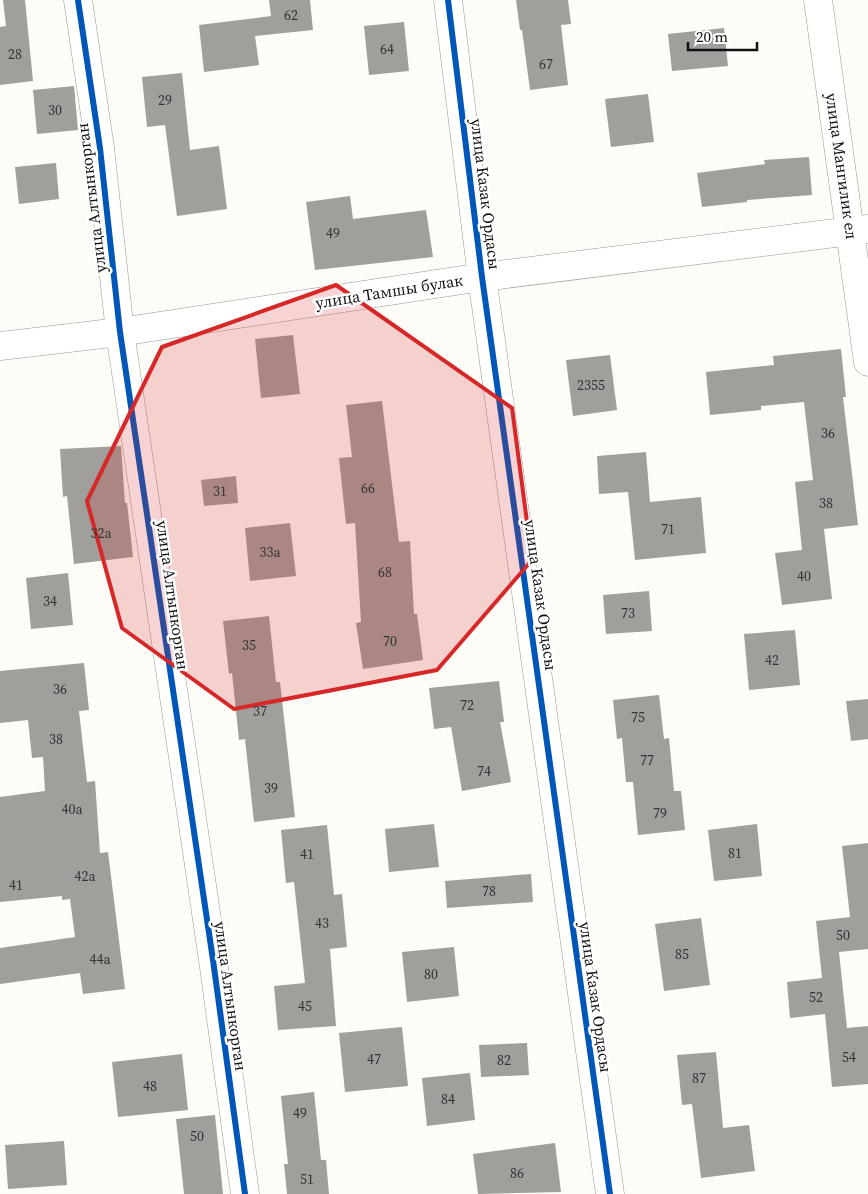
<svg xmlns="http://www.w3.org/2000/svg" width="868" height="1194" font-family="'Source Serif 4',serif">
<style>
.building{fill:#a19f9c}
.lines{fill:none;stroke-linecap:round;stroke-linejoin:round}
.minor-casing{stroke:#979795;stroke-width:29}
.minor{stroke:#fffffe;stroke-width:28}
.cycleway-casing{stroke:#fff;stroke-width:9}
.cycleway{stroke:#0057b8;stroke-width:6}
.marked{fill:#d62828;fill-opacity:0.2;stroke:#d62828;stroke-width:4;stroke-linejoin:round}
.labels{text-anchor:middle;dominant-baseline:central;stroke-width:5;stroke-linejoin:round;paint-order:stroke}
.number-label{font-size:14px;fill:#353434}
.street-label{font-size:16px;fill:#111;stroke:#fff}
</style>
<rect width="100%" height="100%" fill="#fdfcf7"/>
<g class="building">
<path d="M3 0H25L33 81 0 85V27L6 26Z"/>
<path d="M269 0H310L313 30 255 36 259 65 204 72 199 25 271 16Z"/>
<path d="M516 0H568L571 24 561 25 568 85 530 90 522 30H520Z"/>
<path d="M404 22 409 71 369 75 364 26Z"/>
<path d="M724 28 728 66 672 71 668 34Z"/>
<path d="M182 73 190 150 219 146 227 209 177 216 165 125 147 127 142 77Z"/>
<path d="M74 86 78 130 37 134 33 90Z"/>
<path d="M648 94 654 142 611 147 605 99Z"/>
<path d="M809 157 812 195 747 200V202L702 207 697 173 765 164 764 160Z"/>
<path d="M56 163 59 199 19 204 15 167Z"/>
<path d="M350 196 353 219 426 210 433 257 315 270 306 202Z"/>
<path d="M293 335 300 394 261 398 255 339Z"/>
<path d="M841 349 846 397H843L858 525 824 529 832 599 782 605 775 553 802 550 795 482 813 480 804 402 761 406V410L710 415 706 372 774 365 773 356Z"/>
<path d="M610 355 617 410 573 416 566 360Z"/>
<path d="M382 401 399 542 410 541 414 614H417L423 660 363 669 356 623 361 622 355 523 346 524 339 458 352 457 346 405Z"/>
<path d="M121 446 125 503H127L133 557 74 564 67 496 63 497 60 449Z"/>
<path d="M646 452 650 502 701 497 706 553 635 560 628 492 599 494 597 456Z"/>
<path d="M236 476 238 503 204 506 201 480Z"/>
<path d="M290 523 296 576 250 581 245 528Z"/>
<path d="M68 573 73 625 31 629 26 578Z"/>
<path d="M649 591 652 631 606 634 603 595Z"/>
<path d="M269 616 276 682H280L295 817 254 822 245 739 239 740 232 673 229 674 223 621Z"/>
<path d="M795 630 800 685 749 690 744 634Z"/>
<path d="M84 663 89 710 79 711 87 782 95 781 100 853 108 852 125 989 83 994 80 973 0 984V948L75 937 70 899 62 900V896L0 902V797L45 791 43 757 32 758 28 720 0 723V671Z"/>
<path d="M499 681 504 722H500L511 782 462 791 451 727 434 729 429 688Z"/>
<path d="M659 695 664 739 669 738 674 791H681L685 830 638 835 633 782H626L622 738 617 739 613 700Z"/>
<path d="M868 699V739L851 741 846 701Z"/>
<path d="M434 824 439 867 389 872 385 829Z"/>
<path d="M757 824 762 876 714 881 708 830Z"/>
<path d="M327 825 334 895 342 894 347 947 330 949 336 1026 278 1030 274 986 305 983 294 882 286 883 281 830Z"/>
<path d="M868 843V949L839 952 847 1028 868 1026V1084L832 1087 825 1014 790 1018 787 982 822 978 816 921 850 917 842 846Z"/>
<path d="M531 874 533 902 447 908 445 881Z"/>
<path d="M701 918 710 985 664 991 655 924Z"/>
<path d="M454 947 459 996 407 1002 402 952Z"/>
<path d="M402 1027 408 1086 345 1092 339 1033Z"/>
<path d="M527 1043 529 1075 481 1077 479 1045Z"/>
<path d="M716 1052 723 1128 749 1125 755 1171 701 1178 692 1104 682 1105 677 1055Z"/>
<path d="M182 1054 188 1110 118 1117 112 1062Z"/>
<path d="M470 1073 475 1120 427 1126 422 1078Z"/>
<path d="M314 1092 321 1160H326L329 1194H287L284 1164H288L281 1096Z"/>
<path d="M215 1115 223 1194H184L176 1119Z"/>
<path d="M64 1141 67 1185 8 1189 5 1145Z"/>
<path d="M555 1143 561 1192 478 1194 473 1154Z"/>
</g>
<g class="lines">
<g class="minor-casing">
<g id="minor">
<path d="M78 0 100 148 120 332 213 960 245 1194"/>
<path d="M448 0 482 277 610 1194"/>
<path d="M818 0 868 362"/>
<path d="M0 346 120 332 482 277 868 229"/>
</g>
</g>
<use href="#minor" class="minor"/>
<g class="cycleway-casing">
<g id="cycleway">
<path d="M78 0 100 148 120 332 213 960 245 1194"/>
<path d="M448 0 482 277 610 1194"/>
</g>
</g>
<use href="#cycleway" class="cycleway"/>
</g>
<path class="marked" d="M336 285 512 408 532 560 437 670 234 709 122 628 87 501 162 347Z"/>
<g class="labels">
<g class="number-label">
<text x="291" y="15">62</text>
<text x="387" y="49">64</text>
<text x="15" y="54">28</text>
<text x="546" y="64">67</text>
<text x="165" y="100">29</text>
<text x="55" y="110">30</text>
<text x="333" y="233">49</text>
<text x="591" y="385">2355</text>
<text x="828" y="433">36</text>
<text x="368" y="488">66</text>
<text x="220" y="491">31</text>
<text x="826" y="503">38</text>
<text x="668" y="529">71</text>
<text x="101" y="533">32а</text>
<text x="270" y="552">33а</text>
<text x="385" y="572">68</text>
<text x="804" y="576">40</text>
<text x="50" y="601">34</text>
<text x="628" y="613">73</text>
<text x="390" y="641">70</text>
<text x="249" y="645">35</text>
<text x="772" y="660">42</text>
<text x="60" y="689">36</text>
<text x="467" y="705">72</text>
<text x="260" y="711">37</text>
<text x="638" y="717">75</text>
<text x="56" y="739">38</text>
<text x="647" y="760">77</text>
<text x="484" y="771">74</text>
<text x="271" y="788">39</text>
<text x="72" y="809">40а</text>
<text x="660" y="813">79</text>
<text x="735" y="853">81</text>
<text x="307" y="854">41</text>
<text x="85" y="876">42а</text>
<text x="16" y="885">41</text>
<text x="489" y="891">78</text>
<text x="322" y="923">43</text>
<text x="843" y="935">50</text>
<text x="682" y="954">85</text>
<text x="100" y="959">44а</text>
<text x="431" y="974">80</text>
<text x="816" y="997">52</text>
<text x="305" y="1006">45</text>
<text x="849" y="1057">54</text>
<text x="374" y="1059">47</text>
<text x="504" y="1060">82</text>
<text x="699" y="1078">87</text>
<text x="150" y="1086">48</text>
<text x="448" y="1099">84</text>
<text x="300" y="1113">49</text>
<text x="197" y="1136">50</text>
<text x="517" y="1173">86</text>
<text x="307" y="1179">51</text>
</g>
<g class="street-label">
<text transform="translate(842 166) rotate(82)">улица Мангилик ел</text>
<text transform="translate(486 194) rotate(83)">улица Казак Ордасы</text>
<text transform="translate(91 198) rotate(-97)">улица Алтынкорган</text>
<text transform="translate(389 291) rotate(-9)">улица Тамшы булак</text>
<text transform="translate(173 595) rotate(82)">улица Алтынкорган</text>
<text transform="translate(541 595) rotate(82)">улица Казак Ордасы</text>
<text transform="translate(231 996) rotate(82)">улица Алтынкорган</text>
<text transform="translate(596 997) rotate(82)">улица Казак Ордасы</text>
</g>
</g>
<path d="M688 42v8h69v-8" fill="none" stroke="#111111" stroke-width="2.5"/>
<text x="696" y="42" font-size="15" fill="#111111" stroke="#ffffff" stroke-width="4" paint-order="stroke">20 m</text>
</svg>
